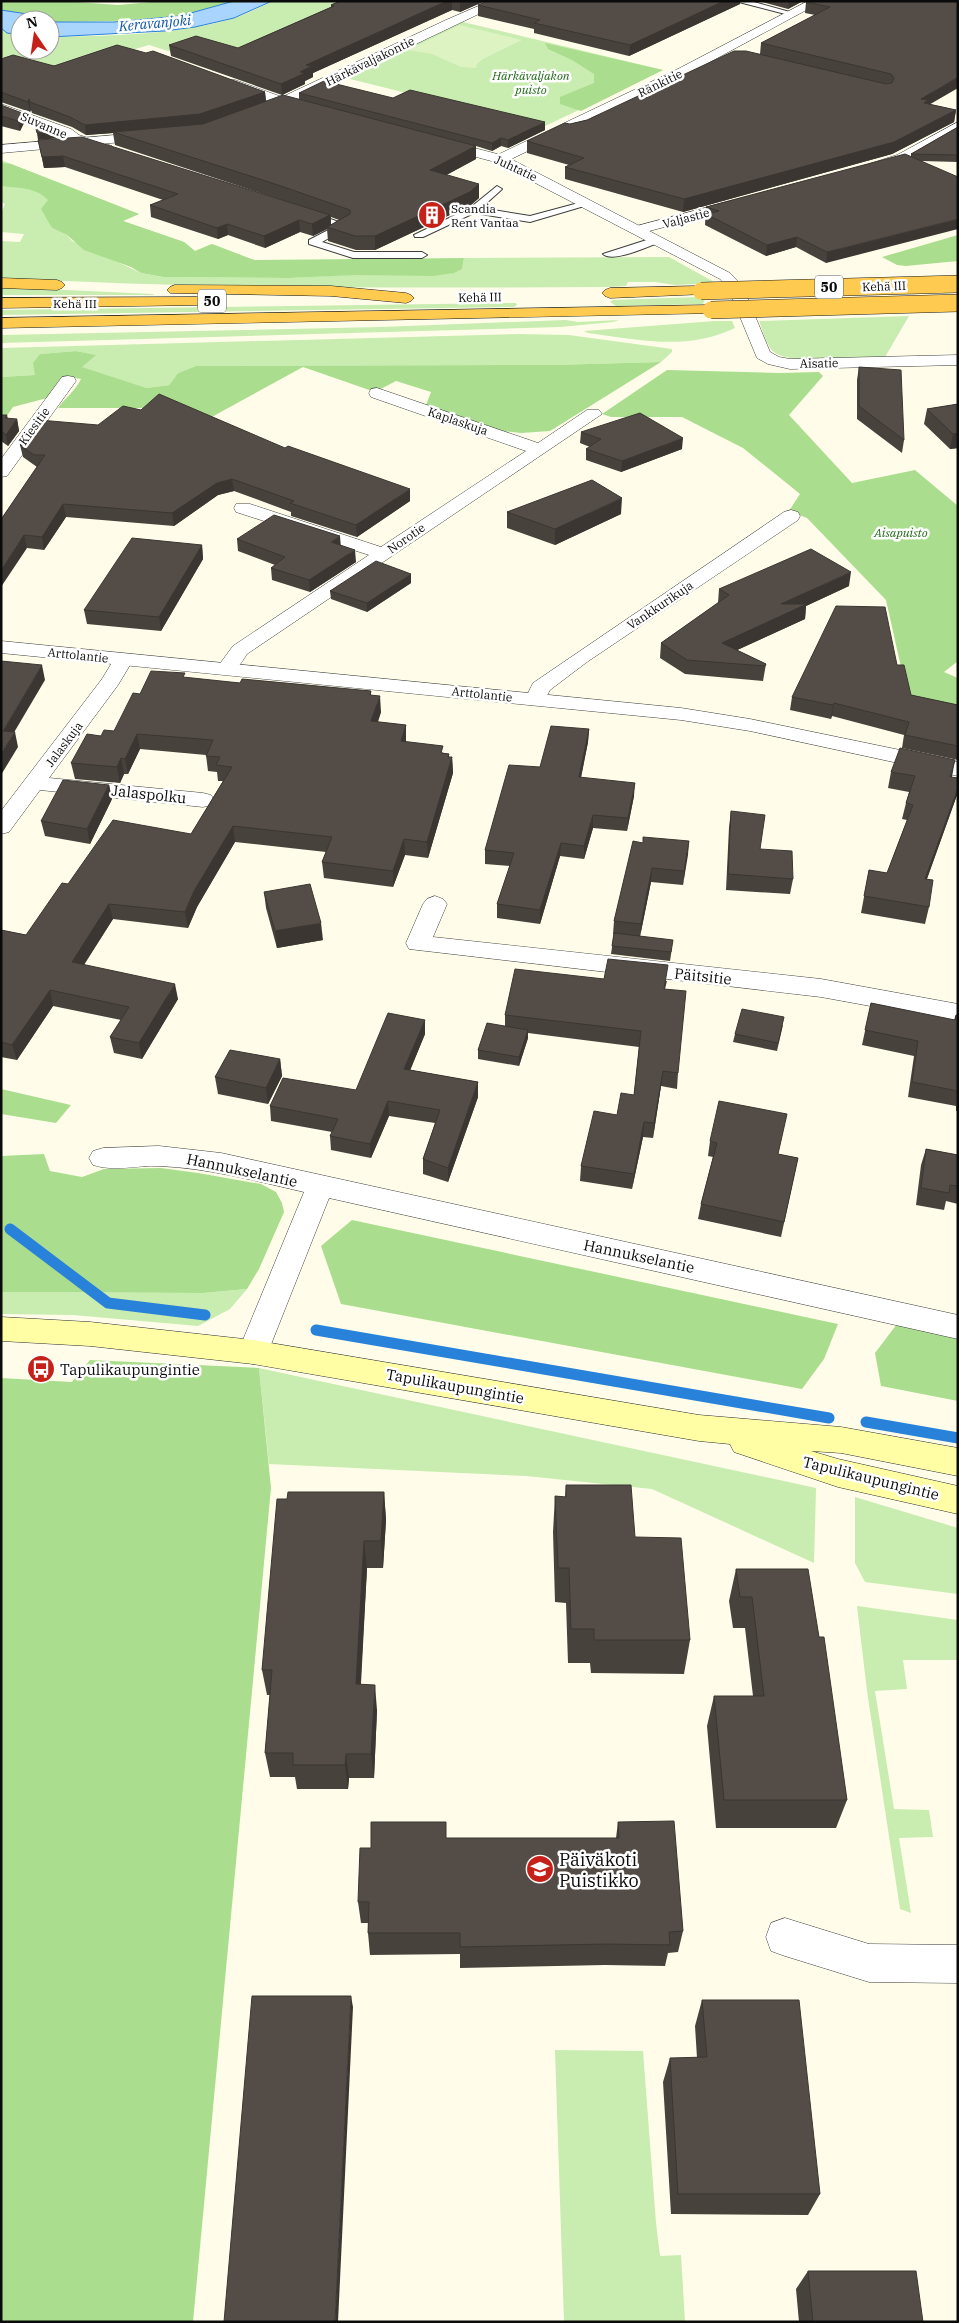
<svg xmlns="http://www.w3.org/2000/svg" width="959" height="2323" font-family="'IBM Plex Serif',serif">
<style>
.green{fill:#c9ecb0}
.forest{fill:#aade8e}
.pitch{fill:#ddf3c2}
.water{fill:#a9d4fb;stroke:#2982d9}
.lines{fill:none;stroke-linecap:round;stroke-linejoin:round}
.stream{stroke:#2982d9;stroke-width:11}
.service-casing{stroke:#3e3e3e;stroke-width:2}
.minor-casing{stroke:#3e3e3e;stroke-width:1}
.tertiary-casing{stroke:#3e3e3e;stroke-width:1}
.secondary-casing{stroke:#2d2d2d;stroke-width:1}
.trunk-casing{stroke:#1c1c1c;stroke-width:1}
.service{fill:#fff;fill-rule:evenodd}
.minor{fill:#fff;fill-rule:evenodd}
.tertiary{fill:#fff;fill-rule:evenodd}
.secondary{fill:#fffea4;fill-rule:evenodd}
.trunk{fill:#ffca50;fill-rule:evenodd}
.trunk-bridge-casing{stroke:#1c1c1c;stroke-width:18;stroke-linecap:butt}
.trunk-bridge{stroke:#ffca50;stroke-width:17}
.wall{fill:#48423d;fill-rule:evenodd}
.shaded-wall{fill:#3b3632}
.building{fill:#544d47;stroke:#3b3632}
.labels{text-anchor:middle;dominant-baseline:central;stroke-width:5;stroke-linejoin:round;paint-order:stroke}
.far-street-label{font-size:12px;fill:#0b0b0b;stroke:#fff}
.far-park-label{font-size:12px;font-style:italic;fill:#206717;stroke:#fff}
.far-poi-label{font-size:12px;fill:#0b0b0b;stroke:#fff;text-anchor:start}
.far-water-label{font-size:14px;font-style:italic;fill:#0b53a6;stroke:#fff}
.shield{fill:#fff;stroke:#545454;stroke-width:1}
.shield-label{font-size:14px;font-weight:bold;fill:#0b0b0b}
.street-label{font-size:15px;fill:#0b0b0b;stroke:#fff}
.poi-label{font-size:15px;fill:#0b0b0b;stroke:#fff;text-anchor:start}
.near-poi-label{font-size:18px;fill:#0b0b0b;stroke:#fff;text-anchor:start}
</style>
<rect width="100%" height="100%" fill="#fffde9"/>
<g class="green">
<path d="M272 1H355L240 53 199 42 168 51 149 45 57 72 1 57V28L7 33 20 35V50H50V37C106 36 180 35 234 18 247 14 260 7 272 1Z"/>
<path d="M463 22 663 70 543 127 346 78Z"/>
<path d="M1 160 139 214 123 221 184 242 195 251 212 244 254 260 126 259 49 220 52 228 67 235 72 241 141 273 162 277 289 278 462 269 464 258 669 257 716 283 675 285 655 282H628L626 286 609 287C406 288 204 289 1 278V241L20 242 24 234 1 232V213L5 204 1 202Z"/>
<path d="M1 287 153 294 154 295H1Z"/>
<path d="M700 297 705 299 703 304 616 306 610 302 613 300Z"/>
<path d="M516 303 517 305 514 307 1 315V310Z"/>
<path d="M909 316 885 357C861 358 796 364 777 354 767 349 763 331 759 321Z"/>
<path d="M566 320 578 322 619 320 613 322 560 327 1 343V335L381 327Z"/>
<path d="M715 321H732L735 328C687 351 639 340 588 333L584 331Z"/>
<path d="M519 334 569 335 672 349V352L661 362 552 365 196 366 178 373 169 385 147 388 81 367 95 355 76 351 40 354 35 375 1 377V348Z"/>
<path d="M247 1289 230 1309 198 1326 73 1315 1 1314V1292L203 1293Z"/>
<path d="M259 1368 816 1488 814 1563 652 1489 526 1476 269 1464Z"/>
<path d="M855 1497 958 1528V1594L865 1582 855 1563Z"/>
<path d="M857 1606 958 1620V1660H903L907 1689 875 1691 894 1809 929 1810 933 1837 899 1838 911 1913 900 1909 867 1691Z"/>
<path d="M555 2050 643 2051 656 2223 660 2256 681 2255 685 2322H564Z"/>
</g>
<g class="forest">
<path d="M1 1H63L118 5 163 1H234L180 16 114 21 57 22 34 15 1 10Z"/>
<path d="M545 43 663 70 581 111 560 104V97L594 83V74L572 60 548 49Z"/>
<path d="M1 163 11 164 139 214 123 221 184 242 195 251 212 244 254 260 464 258 462 269 454 273 433 276 357 275 289 278 163 277 141 273 131 267 84 250 67 235 52 228 41 209 48 200C36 187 18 188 1 186Z"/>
<path d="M958 235V261L906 266 897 265 882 257Z"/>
<path d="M76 351 96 355 82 367 147 388 169 385 178 373 196 366 552 365 661 362 550 431 521 433 503 431 426 405 431 392 396 381 375 392 303 367 208 419 175 408H58C66 397 75 391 81 379L69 377 51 397 13 407 6 417H1V377L35 375 33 363 40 354Z"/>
<path d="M667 370 779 373 819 372 823 376 789 415 852 483 915 470 958 506V661L944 672 958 678V714L909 703 886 600 807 518 789 511 800 494 743 448 682 417H611L602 414Z"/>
<path d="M1 1089 71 1105 56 1123 1 1114Z"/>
<path d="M44 1154 50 1171 82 1177 104 1169 161 1168 198 1173 261 1184 276 1192 282 1203 284 1212 259 1269 247 1289 203 1293 1 1292V1156Z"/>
<path d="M352 1220 838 1324 824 1359 802 1389 341 1304 321 1246Z"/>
<path d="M897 1324 958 1338V1401L881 1386 875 1353Z"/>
<path d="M90 1360 259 1368 271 1488 193 2322H1V1378L72 1382Z"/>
</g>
<path class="pitch" d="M460 25 522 40 483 59 477 64 476 68 461 67 432 54 408 50Z"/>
<path class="water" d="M234 1H272L234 18 195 27 165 31 50 37V20H20V35L7 33 1 28V10L34 15 57 22H114L180 16Z"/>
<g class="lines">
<g class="stream">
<path d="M10 1229 108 1303 205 1315"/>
<path d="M316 1330 829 1418"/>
<path d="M866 1422 958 1438"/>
</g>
<g class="service-casing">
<g id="service">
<path d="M735 1H750L797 14 793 16Z"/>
<path d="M497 186 502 189 500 191 481 208 530 216 586 201 591 204 530 222 474 213 423 237H415L414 235 470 208Z"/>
<path d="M308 211 350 226 322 242 354 252H422L427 255 422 258H353L309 244V240L336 226 305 216 303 214Z"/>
<path d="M656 237 661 240 660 242C647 247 613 263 603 254Z"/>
</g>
</g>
<g class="minor-casing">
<g id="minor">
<path d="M490 1H506L288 105H278L227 86 225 83 227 80H235L282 97 446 20Z"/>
<path d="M808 1H823L684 76 505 162H495L493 159 495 156 676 70Z"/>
<path d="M1 104 71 129 79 135 112 146 114 149 107 153 69 141 61 135 1 113Z"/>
<path d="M958 122V132L907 161 874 171 867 167 869 164 897 155Z"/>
<path d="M743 198 750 202 748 205 638 234 631 230 633 227Z"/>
<path d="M68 376 74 377 76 381 7 476 1 477V459L62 377Z"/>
<path d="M377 388 538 443 587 410H599L602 414 247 654C239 666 234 677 219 673L216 669 233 646 369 555 236 512 234 508 236 504H250L381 547 526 451 371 397 369 393 371 389Z"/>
<path d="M791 510 798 512 800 516 798 520 587 662 550 690 543 703 536 705 529 703 525 699 533 683 784 512Z"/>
<path d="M123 654 130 656 133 660 118 685 49 778 203 793 211 795 214 800 211 805 203 807 40 790 9 832 1 834V811L102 679 116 656Z"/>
<path d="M435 896 443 899 447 904 433 937 821 979 958 1004V1022L821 997 409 949 406 943 423 904 427 899Z"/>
<path d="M159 1146 221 1153 958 1315V1339L329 1198 268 1352 264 1361 253 1364 242 1361 238 1352 304 1192C256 1181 208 1168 159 1166 137 1165 114 1172 93 1165L89 1158 93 1151 103 1148Z"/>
<path d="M785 1918 869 1944 958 1945V1983L869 1982 785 1956 771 1951 766 1937 771 1923Z"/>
</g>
</g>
<g class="tertiary-casing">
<g id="tertiary">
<path d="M150 132 155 133 157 136 155 139 1 153V145Z"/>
<path d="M440 139 505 156 730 273 743 287 770 352 779 357 790 359 958 355V365L790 369 768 364 757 358 728 288 720 279 495 162 435 146 433 143Z"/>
<path d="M1 641 681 708 750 719 958 762V776L750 731 681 720 1 653Z"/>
</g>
</g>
<g class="secondary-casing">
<path id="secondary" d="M1 1317 90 1322 253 1340 699 1415 841 1427 958 1448V1476L841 1453 811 1451 838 1459 958 1486V1514L838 1487 734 1452 730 1444 699 1441 253 1364 90 1346 1 1341Z"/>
</g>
<g class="trunk-casing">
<g id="trunk">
<path d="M1 278 57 280 62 282 65 285 62 288 57 290 1 288Z"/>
<path d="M175 285 331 286 406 293 411 295 414 298 411 301 406 303 331 296 170 293 167 290 170 287Z"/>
<path d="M701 286 706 288 709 291 706 294 610 298 605 296 602 293 605 290 610 288Z"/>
<path d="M197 297 202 299 205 302 202 305 1 308V298Z"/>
<path d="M711 305 717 307 719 310 717 313 1 328V318Z"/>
</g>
</g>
<use href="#service" class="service"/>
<use href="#minor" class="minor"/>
<use href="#tertiary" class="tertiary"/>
<use href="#secondary" class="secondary"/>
<use href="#trunk" class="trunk"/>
<g class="trunk-bridge-casing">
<g id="trunk-bridge">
<path d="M701 291 958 284"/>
<path d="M711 310 958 303"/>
</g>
</g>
<use href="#trunk-bridge" class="trunk-bridge"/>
</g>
<g class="wall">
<path d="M340 1H485L460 12 452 10 313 73V77L305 81V84L282 95 171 56 169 45 238 48 331 7V5Z"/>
<path d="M487 1H740V4L629 56 534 33V29L478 16V5Z"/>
<path d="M758 1H803L788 9Z"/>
<path d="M958 1 929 104 956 110 954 122 892 154 683 212 565 179V167L569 165 527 153V141L570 124 587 120 760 54 761 43 815 15 805 13 806 2Z"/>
<path d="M1 59 265 92 266 101 299 99V93L393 98 545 130 508 148 501 146 492 151 476 146V159L446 175 479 198 471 205 375 250H356L328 241 327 229 313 236 300 232 265 248 228 235 218 239 151 217 150 205 163 200 65 167 44 168 38 140 285 201 115 145 113 133 86 135 72 127 32 113 31 110 30 112 1 102ZM331 217 339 220 331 225Z"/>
<path d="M1 105 24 123 20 131 1 126Z"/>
<path d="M958 127V162L921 161 826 263 796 247 766 256 705 225 706 207 911 156V154Z"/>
<path d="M859 367 904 440 902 453 857 419V380Z"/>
<path d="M958 404V448L950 449 924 424 927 409Z"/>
<path d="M1 415H7L8 419H17L19 431 8 446 1 441Z"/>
<path d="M581 432 682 449 621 472 586 460V449L590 447 580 443Z"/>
<path d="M20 445 410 501 357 537 291 516V512L234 491 218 495 174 526 66 517 44 550 27 548 2 518 37 467 23 457Z"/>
<path d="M507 512 621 514 555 545 507 528Z"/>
<path d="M237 539 341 545 356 562 310 592 272 580 271 568 275 565 238 551Z"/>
<path d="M202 545 203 559 161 631 87 624 84 610Z"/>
<path d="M411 583 367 612 331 599 330 591Z"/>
<path d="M849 586 806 606 805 619 737 650 766 664 763 681 685 674 660 658 661 643 718 603 719 589Z"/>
<path d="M897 665 911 695 958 705V760L902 748 904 735 832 716 831 719 790 710 792 697Z"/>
<path d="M185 678 240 683 371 691V696L381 712 378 722 406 725V742L444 753 449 754V757H452L453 773 428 858 405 855 393 887 324 878 322 862 326 852 235 842 197 907 188 928 113 919 84 965 178 999 142 1059 114 1053 110 1037 121 1020 53 1006 17 1060 1 1057V930L26 935 68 884 191 834 223 781H218L217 772 208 771 206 755 140 749 128 774H124L120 783 75 779 71 763 101 736 114 731 140 694Z"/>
<path d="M589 729 588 742 581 778 634 796 627 831 593 828 584 859 560 856 540 924 497 918V904L510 866 485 864V850L540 767Z"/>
<path d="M891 772 958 778 957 795 927 879 929 907 925 924 861 913 869 870 887 873 907 820 902 819 906 803 909 792 888 788Z"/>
<path d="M109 785 112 799 90 844 45 836 41 821Z"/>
<path d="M731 811 760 849 793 879 790 894 726 890 729 827Z"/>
<path d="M689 841 683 885 651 882 640 936 672 948 670 961 611 954 614 934H613L614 921 643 843Z"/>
<path d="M264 892 323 940 277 948 266 908Z"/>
<path d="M604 979 667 981 665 989 678 1073 677 1089 661 1086 653 1138 643 1137 632 1189 580 1181 581 1166 617 1115 634 1095 639 1047 528 1033V1038L519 1066 478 1059V1050L505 1026V1015Z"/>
<path d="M871 1003 954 1020 956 1015H958V1111H956V1106L908 1097 914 1056 862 1045Z"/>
<path d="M425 1020V1034L410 1070 478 1082V1097L448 1182 423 1174V1159L435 1123 389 1116 371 1158 331 1150 330 1136 332 1132 271 1121 270 1106 356 1090Z"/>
<path d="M783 1025 777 1051 733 1042 735 1034Z"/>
<path d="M280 1059 282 1076 268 1104 218 1094 215 1077Z"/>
<path d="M710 1141 798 1158 781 1237 698 1219 701 1204 713 1157 708 1156Z"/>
<path d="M926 1149 958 1155V1204L946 1201 944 1210 916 1205 921 1165Z"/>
<path d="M566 1485 635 1537 690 1640 684 1674 591 1673 590 1663H568L566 1603 555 1602 553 1532 555 1496 565 1497Z"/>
<path d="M384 1492 386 1520 383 1568H367L361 1684 377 1710 374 1778H349L348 1789H297L295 1777H270L265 1753 270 1695H267L262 1670 287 1499Z"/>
<path d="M736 1569 819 1637 847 1800 836 1828H716L707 1726 714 1696H753L745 1628H733L729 1601Z"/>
<path d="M618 1822 683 1931 678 1952 668 1953 665 1966 605 1965 460 1968V1954L370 1955 368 1933V1923H361L358 1902 371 1848 447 1838H616Z"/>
<path d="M702 2000 820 2194 808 2215 671 2214 663 2082 670 2058H697L695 2026Z"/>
<path d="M808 2271 923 2322H799L796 2289Z"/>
</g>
<g class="shaded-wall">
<path d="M447 1H452V10L313 73V77L305 81V84L282 95 281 84 300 72 306 65Z"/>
<path d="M460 1H485L460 12Z"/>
<path d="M724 1H740V4L629 56 630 45Z"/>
<path d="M789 1H803L788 9Z"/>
<path d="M958 77V88L927 106 926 112 921 99Z"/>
<path d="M265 92 266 102 202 125 113 132V133L86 135 85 125Z"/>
<path d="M29 99 31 110 30 112 28 102Z"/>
<path d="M956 110 954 122 892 154 683 212 684 199Z"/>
<path d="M22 113 24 123 20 131 18 121Z"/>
<path d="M545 122V130L508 148V140Z"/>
<path d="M60 131 61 138 38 140 37 133Z"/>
<path d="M501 138V146L492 151V143Z"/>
<path d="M476 146V159L430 184V170Z"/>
<path d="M63 156 65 167 44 168 42 157Z"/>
<path d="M479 184V198L471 205 375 250V236Z"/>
<path d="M330 215 331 226 327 227V229L313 236 312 224Z"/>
<path d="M958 219V229L826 263 827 252Z"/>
<path d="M299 220 300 232 265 248 264 236Z"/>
<path d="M227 224 228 235 218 239 217 228Z"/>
<path d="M797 237 796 247 766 256 767 245Z"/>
<path d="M17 419 19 431 8 446 6 435Z"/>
<path d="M958 433V448L950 449 953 434Z"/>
<path d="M683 438 682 449 621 472 622 461Z"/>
<path d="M232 479 234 491 218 495 174 526 172 513 217 483Z"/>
<path d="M410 489V501L357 537 356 525Z"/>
<path d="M622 498 621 514 555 545V529Z"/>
<path d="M63 504 66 517 44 550 42 537Z"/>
<path d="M24 535 27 548 1 587V570Z"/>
<path d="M340 536 341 548 331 542Z"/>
<path d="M202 545 203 559 161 631 159 617Z"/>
<path d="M355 550 356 562 310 592 309 580Z"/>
<path d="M851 572 849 586 806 606 805 619 720 658 722 643 781 604Z"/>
<path d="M411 574V583L367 612V603Z"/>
<path d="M42 665 45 680 6 746 3 731Z"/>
<path d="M380 696 381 712 372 736 371 721Z"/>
<path d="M834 703 832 716 831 719 833 705Z"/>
<path d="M406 725V741L402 757 401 741Z"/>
<path d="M589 729 588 742 578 791 579 777Z"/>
<path d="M15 732 18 747 1 775V754Z"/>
<path d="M137 734 140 749 128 774 125 759Z"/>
<path d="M449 754V769L452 757 453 773 428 858 427 842Z"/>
<path d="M121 758 124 774 120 783 117 767Z"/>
<path d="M955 760 952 777H950Z"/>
<path d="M635 783 634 796 627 831 628 818Z"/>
<path d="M109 785 112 799 90 844 87 829Z"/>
<path d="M958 788 957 795 921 895 925 879Z"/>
<path d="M593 815V828L584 859V846Z"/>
<path d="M233 826 235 842 197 907 188 928 185 912 194 891Z"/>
<path d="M404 839 405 855 393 887V871Z"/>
<path d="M689 841 688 855 683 885 684 871Z"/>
<path d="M561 843 560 856 540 924V910Z"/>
<path d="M652 868 651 882 640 937 641 924Z"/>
<path d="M109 904 113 919 75 978 72 962Z"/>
<path d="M321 923 323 940 277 948 275 931Z"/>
<path d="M175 984 178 999 142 1059 139 1043Z"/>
<path d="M50 990 53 1006 17 1060 12 1045Z"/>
<path d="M425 1020V1034L405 1083 404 1069Z"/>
<path d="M528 1030V1038L519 1066V1057Z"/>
<path d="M280 1059 282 1076 268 1104 266 1088Z"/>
<path d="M663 1071 661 1086 653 1138 654 1123Z"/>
<path d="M478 1082V1097L448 1182V1168Z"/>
<path d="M388 1101 389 1116 371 1158 370 1144Z"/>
<path d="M644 1122 643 1137 632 1189 634 1174Z"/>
<path d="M384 1492 386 1520 383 1568 381 1541Z"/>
<path d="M364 1541 367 1568 359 1709 356 1684Z"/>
<path d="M375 1685 377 1710 374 1778 371 1754Z"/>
<path d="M346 1754 349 1778 348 1789 345 1765Z"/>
<path d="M351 1996 353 2007 338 2322H335Z"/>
</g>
<g class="building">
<path d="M340 1H447L306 65 312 66 300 72 305 73 281 84 169 45 196 36 238 48 334 6 331 5Z"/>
<path d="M487 1H724L630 45 534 23 540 20 478 5Z"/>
<path d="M808 1H958V77L921 99 928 100 924 103 956 110 894 142 684 199 565 167 584 158 527 141 565 123 570 124 587 120 734 51H746L886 84 892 83 894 78 891 74 761 43 830 7 806 2Z"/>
<path d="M117 45 146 53 153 51 265 92 200 114 85 125 70 117 30 102 29 99 28 102 1 92V59L13 55 54 66Z"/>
<path d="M324 81 393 98 410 90 545 122 508 140 501 138 492 143 299 93Z"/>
<path d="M283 95 476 146 430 170 479 184 470 192 375 236H355L327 227 350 214V210L275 184 113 132 203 124Z"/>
<path d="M1 105 22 113 18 121 1 116Z"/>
<path d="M34 121 60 131 37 133Z"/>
<path d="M958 127V155L911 154Z"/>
<path d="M82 137 330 215 312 224 299 220 264 236 227 224 217 228 150 205 178 194 63 156 42 157 38 140Z"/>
<path d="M905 154 958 177V219L827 252 797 237 767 245 706 214 719 211 706 207Z"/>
<path d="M859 367 901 370 904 440 859 406Z"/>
<path d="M159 394 285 448 288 446 410 489 356 525 290 503 294 501 232 479 217 483 172 513 63 504 42 537 24 535 1 570V518H2L45 455H34L20 445 39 420 98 425 123 406 141 410Z"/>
<path d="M958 404V433L953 434 927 409Z"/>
<path d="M640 413 683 438 622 461 586 449 601 439 581 432Z"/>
<path d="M1 415H7L5 418 17 419 6 435 1 431Z"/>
<path d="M592 480 622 498 555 529 507 512Z"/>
<path d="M274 515 340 536 331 542 355 550 309 580 271 568 285 557 237 539Z"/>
<path d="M132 538 202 545 159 617 84 610Z"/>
<path d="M811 549 851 572 781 604H807L722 643 766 664 765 666 687 660 661 643 729 595 719 589Z"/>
<path d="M376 561 411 574 367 603 330 591Z"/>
<path d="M836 606 885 607 897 665H904L911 695 958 705V746L905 735 909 722 834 703 833 705 792 697Z"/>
<path d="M1 661 42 665 3 731 15 732 1 754Z"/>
<path d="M151 671 185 673 183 677 240 683 242 679 371 691 370 695 380 696 371 721 406 725 401 741 443 746 441 753 449 754 448 757H452L427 842 404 839 393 871 322 862 332 837 233 826 194 891 185 912 109 904 72 962 175 984 139 1043 110 1037 129 1007 50 990 12 1045 1 1042V930L26 935 62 883 68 884 113 820 191 834 232 767 216 765 220 757 206 756 213 740 137 734 125 759 121 758 117 767 71 763 87 734 101 736 104 730 114 731 133 693 140 694Z"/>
<path d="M551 726 589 729 579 777 635 783 628 818 593 815 584 846 561 843 540 910 497 904 514 853 485 850 509 765 540 767Z"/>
<path d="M900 748 955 760 950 777 958 778V788L925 879 933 880 929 907 864 896 869 870 887 873 913 805 906 803 915 776 891 772Z"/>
<path d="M63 780 109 785 87 829 41 821Z"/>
<path d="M731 811 765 815 760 849 792 851 793 879 728 874Z"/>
<path d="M643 837 689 841 684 871 652 868 641 924 614 921 633 841 643 843Z"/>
<path d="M310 884 321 923 275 931 264 892Z"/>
<path d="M614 933 673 940 671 952 612 946Z"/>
<path d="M608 959 668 965 664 989 686 991 678 1073 663 1071 654 1123 644 1122 634 1174 581 1166 594 1111 617 1115 621 1093 634 1095 641 1031 505 1015 515 969 604 979Z"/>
<path d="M871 1003 955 1020 956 1015H958V1091L912 1082 918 1041 865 1030Z"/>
<path d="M742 1009 784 1017 778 1043 735 1034Z"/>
<path d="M388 1013 425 1020 404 1069 478 1082 448 1168 423 1159 440 1110 388 1101 370 1144 330 1136 338 1119 270 1106 283 1078 356 1090Z"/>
<path d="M487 1023 528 1030 519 1057 478 1050Z"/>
<path d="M230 1050 280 1059 266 1088 215 1077Z"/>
<path d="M719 1101 787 1114 778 1154 798 1158 784 1222 701 1204 717 1143 710 1141Z"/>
<path d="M926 1149 958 1155V1186L950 1185 949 1193 921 1188Z"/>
<path d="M566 1485H631L635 1537 681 1538 690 1640H594V1629H571L569 1568H558L555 1496 566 1497Z"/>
<path d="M288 1492H384L381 1541H364L356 1684 375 1685 371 1754H346L345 1765H293V1753H265L272 1670H262L277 1499H287Z"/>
<path d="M736 1569H808L819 1637H824L847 1800H724L714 1696H764L752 1597H740Z"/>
<path d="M674 1821 683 1931 669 1932 670 1945 608 1944 460 1947V1933H368L369 1902H358L360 1848H371V1822H446V1838H619L618 1822Z"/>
<path d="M252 1996H351L335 2322H224Z"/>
<path d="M702 2000H799L820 2194H678L670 2058 707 2057Z"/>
<path d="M808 2271H916L923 2322H813Z"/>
</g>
<defs>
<g id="building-disc" transform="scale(1.4375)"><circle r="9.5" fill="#c62118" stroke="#fff"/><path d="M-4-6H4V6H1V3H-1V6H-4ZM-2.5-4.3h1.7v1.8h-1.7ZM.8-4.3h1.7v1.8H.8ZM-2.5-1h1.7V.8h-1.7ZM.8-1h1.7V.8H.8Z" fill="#fff"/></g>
<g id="bus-disc" transform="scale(1.4375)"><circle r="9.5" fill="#c62118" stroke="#fff"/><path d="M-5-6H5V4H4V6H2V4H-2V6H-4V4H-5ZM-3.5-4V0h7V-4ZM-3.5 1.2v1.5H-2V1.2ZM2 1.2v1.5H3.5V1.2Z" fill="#fff"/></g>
<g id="school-disc" transform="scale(1.4375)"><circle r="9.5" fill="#c62118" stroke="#fff"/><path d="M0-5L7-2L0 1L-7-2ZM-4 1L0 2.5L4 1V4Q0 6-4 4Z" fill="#fff"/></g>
</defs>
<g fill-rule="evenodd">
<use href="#building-disc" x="432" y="215"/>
<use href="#bus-disc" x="41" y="1369"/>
<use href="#school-disc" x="540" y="1869"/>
</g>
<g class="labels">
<g class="far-street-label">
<text transform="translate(370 61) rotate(-26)">Härkävaljakontie</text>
<text transform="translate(660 83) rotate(-26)">Ränkitie</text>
<text transform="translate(44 125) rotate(23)">Suvanne</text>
<text transform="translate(516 168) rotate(25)">Juhtatie</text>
<text transform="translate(686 218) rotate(-15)">Valjastie</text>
<text transform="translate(884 286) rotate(-2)">Kehä III</text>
<text transform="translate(480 297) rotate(-1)">Kehä III</text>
<text x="75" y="303">Kehä III</text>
<text transform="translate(819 363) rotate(-1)">Aisatie</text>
<text transform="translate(458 421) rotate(19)">Kaplaskuja</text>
<text transform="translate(34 426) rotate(-54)">Kiesitie</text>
<text transform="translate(406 538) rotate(-35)">Norotie</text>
<text transform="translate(660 605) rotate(-34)">Vankkurikuja</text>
<text transform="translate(78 655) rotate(6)">Arttolantie</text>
<text transform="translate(482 694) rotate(6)">Arttolantie</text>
<text transform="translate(64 744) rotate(-53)">Jalaskuja</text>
</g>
<g class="far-park-label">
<text x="531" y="75">Härkävaljakon<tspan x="531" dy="14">puisto</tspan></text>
<text x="901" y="532">Aisapuisto</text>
</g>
<g class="far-poi-label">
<text x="451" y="208">Scandia<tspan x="451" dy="14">Rent Vantaa</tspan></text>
</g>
<g class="far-water-label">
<text transform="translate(155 23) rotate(-5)">Keravanjoki</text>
</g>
<g class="shield">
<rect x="815" y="275.5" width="28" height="23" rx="4"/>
<rect x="198" y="289.5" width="28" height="23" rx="4"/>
</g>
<g class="shield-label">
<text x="829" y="287">50</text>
<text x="212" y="301">50</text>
</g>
<g class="street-label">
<text transform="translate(149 794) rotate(6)">Jalaspolku</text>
<text transform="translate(703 976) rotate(6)">Päitsitie</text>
<text transform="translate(242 1170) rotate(12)">Hannukselantie</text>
<text transform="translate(639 1256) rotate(12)">Hannukselantie</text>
<text transform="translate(455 1386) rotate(10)">Tapulikaupungintie</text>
<text transform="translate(871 1478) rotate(14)">Tapulikaupungintie</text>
</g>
<g class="poi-label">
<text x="60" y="1369">Tapulikaupungintie</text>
</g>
<g class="near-poi-label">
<text x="559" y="1859">Päiväkoti<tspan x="559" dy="21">Puistikko</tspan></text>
</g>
</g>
<rect width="959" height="2323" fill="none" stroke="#0b0b0b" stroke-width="5"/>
<g transform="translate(35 35) rotate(347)"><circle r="24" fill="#ffffff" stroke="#9d9d9d"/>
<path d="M0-4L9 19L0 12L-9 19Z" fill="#c62118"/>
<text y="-8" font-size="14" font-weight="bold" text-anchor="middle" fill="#0b0b0b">N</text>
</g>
</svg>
